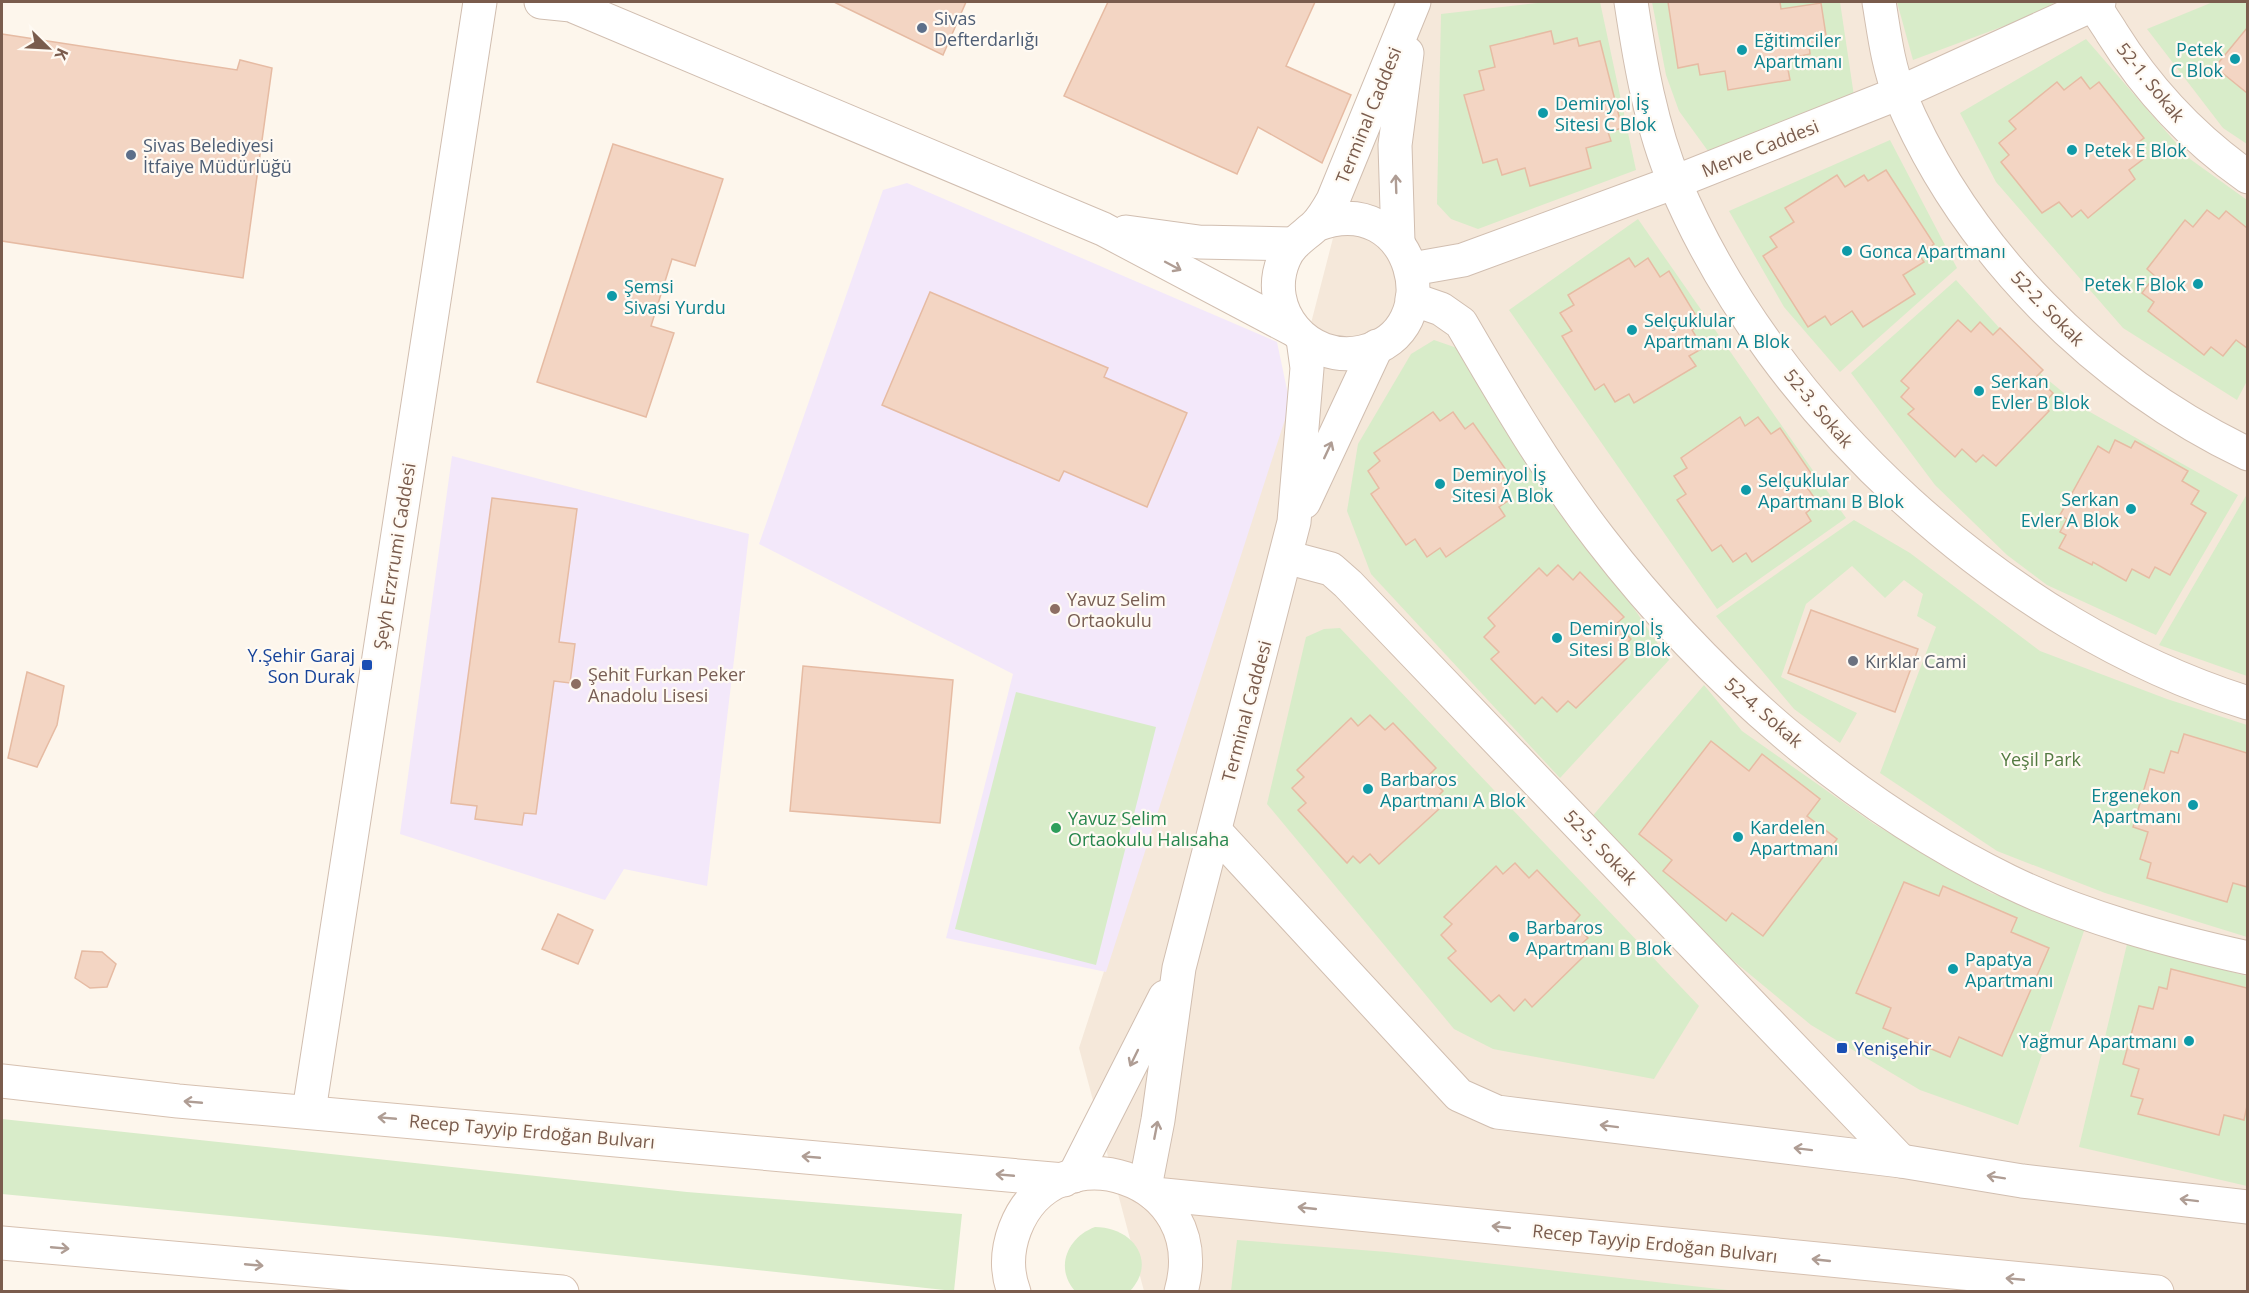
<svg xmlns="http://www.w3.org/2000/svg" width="2249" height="1293" font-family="'Open Sans',sans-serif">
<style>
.residential{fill:#f5e8da}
.education{fill:#f3e8fa}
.green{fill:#d8ecc9}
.building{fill:#f3d5c3;stroke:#e6bba3;stroke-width:1.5}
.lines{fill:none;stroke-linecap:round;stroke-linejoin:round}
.street-casing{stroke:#d1beb0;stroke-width:35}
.secondary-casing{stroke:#d6c0b0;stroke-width:35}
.street{stroke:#fff;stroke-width:33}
.secondary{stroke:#fff;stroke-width:33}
.oneway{stroke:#af9d94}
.service-dot{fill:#5c6f8a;stroke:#fffaf3;stroke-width:2}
.culture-dot{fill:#0f9aa8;stroke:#fffaf3;stroke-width:2}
.education-dot{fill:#8d6e63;stroke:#fffaf3;stroke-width:2}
.worship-dot{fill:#6b7280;stroke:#fffaf3;stroke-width:2}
.transit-dot{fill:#1a4fb4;stroke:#fffaf3;stroke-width:2}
.leisure-dot{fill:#2e9e5b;stroke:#fffaf3;stroke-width:2}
.labels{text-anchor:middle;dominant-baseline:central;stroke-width:4.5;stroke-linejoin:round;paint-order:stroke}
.service-label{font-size:18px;fill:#4e5e75;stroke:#fffaf3;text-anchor:start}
.culture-label{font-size:18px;fill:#0d838f;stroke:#fffaf3;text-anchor:start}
.street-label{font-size:18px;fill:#7a5c4d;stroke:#fffaf3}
.education-label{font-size:18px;fill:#785e54;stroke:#fffaf3;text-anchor:start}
.transit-label{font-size:18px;fill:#164399;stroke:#fffaf3;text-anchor:end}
.worship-label{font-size:18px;fill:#5b616d;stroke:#fffaf3;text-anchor:start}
.park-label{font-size:18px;fill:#537a41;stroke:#fffaf3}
.leisure-label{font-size:18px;fill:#27864d;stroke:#fffaf3;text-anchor:start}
</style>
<rect width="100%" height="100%" fill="#fdf6ec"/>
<path class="residential" d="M1394 2H2247V1291H1144L1079 1048 1294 389Z"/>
<g class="education">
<path d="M907 183 1277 342 1290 404 1106 972 946 938 1013 674 759 544 883 190Z"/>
<path d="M452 456 749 534 707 886 624 869 605 900 400 834Z"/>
</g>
<g class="green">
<path d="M1546 2H1600L1636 170 1478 229 1451 219 1437 204 1441 14Z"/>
<path d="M1652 2H1840L1854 96 1708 151 1679 111 1666 75Z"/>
<path d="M1897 2H2056L2031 16 1913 60Z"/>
<path d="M2213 2H2247V144L2223 128 2147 29Z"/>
<path d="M2086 39 2190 159 2247 200V381L2237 400 2123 328 1996 182 1960 113Z"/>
<path d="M1890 140 1957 268 1840 372 1784 307 1729 211Z"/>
<path d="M1638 219 1846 518 1717 609 1509 310Z"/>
<path d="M1956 280 2042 375 2081 407 2238 495 2156 635 2047 585 2007 555 1935 485 1851 373Z"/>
<path d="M1434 340 1457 348 1669 660 1560 778 1371 574 1347 511 1358 444 1411 354Z"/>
<path d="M2247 494V676L2159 645Z"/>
<path d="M1854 520 1910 553 2040 651 2167 699 2247 725V937L2105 893 1997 851 1880 773 1936 627 1917 616 1923 594 1904 580 1885 598 1852 566 1806 604 1781 677 1857 713 1840 743 1794 709 1716 616Z"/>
<path d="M1340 628 1699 1006 1654 1079 1493 1049 1454 1029 1267 804 1306 637 1324 629Z"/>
<path d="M1704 685 1742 731 1874 824 1991 893 2085 928 2018 1125 1920 1090 1811 1025 1724 953 1590 819Z"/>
<path d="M1016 692 1156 727 1096 965 955 929Z"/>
<path d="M2127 944 2247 976V1186L2079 1147Z"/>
<path d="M2 1119 687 1192 962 1214 954 1291 447 1237 2 1194Z"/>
<path d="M1095 1227C1132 1227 1158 1261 1130 1291H1075C1054 1267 1068 1237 1095 1227Z"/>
<path d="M1237 1240 1387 1252 1737 1291H1231Z"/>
</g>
<g class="building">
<path d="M834 2H966L943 55Z"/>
<path d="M1108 2H1315L1286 66 1351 95 1322 163 1258 127 1237 174 1064 96Z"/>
<path d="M1668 2H1780L1781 9 1821 3 1827 42 1809 45 1810 54 1786 59 1790 80 1728 90 1725 71 1700 75 1698 64 1678 68Z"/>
<path d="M2247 28V93L2215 67Z"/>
<path d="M1551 31 1554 44 1577 38 1579 46 1600 41 1622 128 1608 132 1611 141 1586 148 1591 168 1530 186 1525 168 1502 175 1497 159 1483 163 1464 95 1484 90 1479 71 1495 67 1490 46Z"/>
<path d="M2 34 237 70 240 60 272 68 243 278 2 241Z"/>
<path d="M2081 77 2090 89 2099 82 2144 138 2136 144 2146 157 2129 170 2135 179 2088 218 2081 210 2072 217 2059 202 2042 213 2001 162 2009 155 1999 143 2016 129 2009 121 2057 82 2064 90Z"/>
<path d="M613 144 723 179 695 266 672 259 651 326 674 333 646 417 537 382Z"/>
<path d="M1886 170 1934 244 1919 254 1924 262 1903 275 1915 294 1863 327 1852 311 1831 325 1825 316 1808 327 1763 256 1777 247 1770 237 1794 222 1785 208 1837 175 1845 187 1864 175 1868 181Z"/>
<path d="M2207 210 2219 219 2226 211 2247 228V348L2236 340 2223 356 2211 347 2204 355 2148 311 2154 302 2142 293 2155 276 2147 269 2185 220 2193 227Z"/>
<path d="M1629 258 1635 267 1648 258 1660 277 1669 271 1701 324 1692 330 1703 348 1689 356 1696 366 1634 403 1629 394 1615 402 1604 384 1595 390 1562 336 1572 331 1560 313 1574 305 1568 295Z"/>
<path d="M930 292 1108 368 1104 377 1187 413 1147 507 1064 471 1059 481 882 405Z"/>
<path d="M1958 320 1971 332 1980 322 1993 335 2000 328 2043 370 2036 377 2053 393 2043 405 2049 411 1996 466 1983 455 1976 462 1962 449 1955 457 1908 414 1914 409 1901 397 1909 388 1901 381Z"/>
<path d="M1433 412 1440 421 1453 412 1465 429 1473 423 1509 474 1500 481 1512 498 1499 507 1505 516 1446 557 1440 548 1427 557 1415 539 1406 545 1371 494 1379 488 1368 471 1380 461 1374 453Z"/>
<path d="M1740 417 1745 426 1758 417 1771 434 1780 428 1815 479 1806 486 1818 503 1806 513 1811 521 1752 562 1746 553 1733 562 1721 545 1712 551 1677 500 1686 494 1674 476 1687 468 1681 458Z"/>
<path d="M2115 440 2131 448 2135 441 2188 471 2182 481 2199 491 2191 504 2206 513 2170 575 2155 567 2149 578 2132 569 2126 581 2093 562 2092 565 2059 548 2066 535 2060 532 2067 519 2060 515 2098 446 2109 453Z"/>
<path d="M492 498 577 509 559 642 575 644 570 683 554 681 536 814 524 813 522 825 475 819 477 806 451 803Z"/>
<path d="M1558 565 1573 580 1580 572 1624 617 1616 624 1631 639 1620 650 1627 658 1576 708 1568 701 1557 712 1542 697 1535 704 1491 659 1499 652 1484 637 1495 626 1488 618 1539 568 1547 576Z"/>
<path d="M1811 610 1918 649 1895 712 1788 673Z"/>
<path d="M803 666 953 680 940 823 790 811Z"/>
<path d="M27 672 64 686 57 725 37 767 8 758Z"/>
<path d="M1370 715 1385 730 1393 723 1436 768 1428 776 1443 791 1432 802 1439 809 1379 864 1370 854 1360 863 1353 856 1347 863 1298 810 1306 803 1292 788 1304 777 1297 770 1351 718 1358 726Z"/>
<path d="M2184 734 2247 753V887L2233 883 2227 902 2147 878 2151 863 2140 859 2148 832 2133 827 2150 769 2164 773 2171 751 2178 753Z"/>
<path d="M1711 741 1749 771 1762 754 1820 799 1807 816 1837 839 1763 936 1732 913 1726 921 1663 871 1672 860 1639 834Z"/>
<path d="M1515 863 1529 878 1537 870 1580 915 1573 923 1588 938 1576 949 1584 956 1532 1007 1525 999 1514 1011 1499 995 1491 1002 1448 958 1456 951 1441 935 1452 924 1444 917 1496 866 1503 874Z"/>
<path d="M1904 882 1939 896 1943 886 2017 918 2011 932 2049 948 2002 1056 1959 1037 1950 1057 1883 1028 1891 1008 1856 993Z"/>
<path d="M558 914 593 930 578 964 542 949Z"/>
<path d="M82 951 102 952 116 964 107 987 90 988 75 978Z"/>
<path d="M2171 969 2247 988V1106L2244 1120 2224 1115 2219 1135 2138 1114 2143 1099 2131 1096 2139 1069 2123 1064 2139 1006 2153 1009 2159 987 2167 989Z"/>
</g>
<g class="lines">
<g class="street-casing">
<g id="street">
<path d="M541 2 571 5 1103 229 1294 330"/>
<path d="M1631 2C1640 62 1651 127 1675 183 1773 415 2007 628 2248 703"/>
<path d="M1879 2C1884 32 1888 67 1900 95 1965 250 2096 381 2248 454"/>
<path d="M2094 2C2098 13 2106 23 2112 33 2147 89 2194 139 2248 177"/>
<path d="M1316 225C1414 186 1452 333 1362 352 1308 364 1262 310 1284 259 1290 244 1303 237 1315 226 1322 219 1328 209 1333 200L1414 2"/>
<path d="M1126 232 1199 242 1292 244"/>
<path d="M1398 242 1395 145 1407 53"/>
<path d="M1412 269 1463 260 1675 182 1899 93 2099 2"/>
<path d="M1412 299 1441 309 1461 323C1504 397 1548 472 1600 539 1708 679 1849 803 2008 881 2082 917 2167 940 2248 958"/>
<path d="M1304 502 1377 346"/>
<path d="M1286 557 1331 569 1348 584 1901 1161"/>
<path d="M1215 831 1459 1095 1497 1112 1901 1161 2022 1181 2248 1207"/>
<path d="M309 1111 480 2"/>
<path d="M1074 1176 1165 997"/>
<path d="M1145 1187 1158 1120 1179 968 1294 522 1307 368 1303 339"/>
</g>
</g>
<g class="secondary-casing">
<g id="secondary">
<path d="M2 1081 178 1101 1064 1180"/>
<path d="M1154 1194 2157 1292"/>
<path d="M2 1243 562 1292"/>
<path d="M1014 1292C1006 1271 1007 1250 1015 1229 1054 1127 1214 1175 1181 1292"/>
</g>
</g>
<use href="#street" class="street"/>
<use href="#secondary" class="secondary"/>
</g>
<defs><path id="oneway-shaft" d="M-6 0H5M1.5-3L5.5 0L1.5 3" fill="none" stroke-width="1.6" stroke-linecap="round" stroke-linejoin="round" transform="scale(1.5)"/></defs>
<g class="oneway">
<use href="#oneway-shaft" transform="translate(1396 184) rotate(-92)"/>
<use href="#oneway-shaft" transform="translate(1173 266) rotate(28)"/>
<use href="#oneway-shaft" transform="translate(1328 450) rotate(-65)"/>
<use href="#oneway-shaft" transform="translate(1134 1058) rotate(116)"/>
<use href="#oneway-shaft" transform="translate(193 1102) rotate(-175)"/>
<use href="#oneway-shaft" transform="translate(387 1118) rotate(-175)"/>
<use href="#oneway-shaft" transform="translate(1609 1126) rotate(-173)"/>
<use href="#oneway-shaft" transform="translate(1156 1130) rotate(-79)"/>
<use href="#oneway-shaft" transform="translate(1803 1149) rotate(-173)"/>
<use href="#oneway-shaft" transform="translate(811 1157) rotate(-175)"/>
<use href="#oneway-shaft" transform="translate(1005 1175) rotate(-175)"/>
<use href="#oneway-shaft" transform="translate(1996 1177) rotate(-171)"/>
<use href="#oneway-shaft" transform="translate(2189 1200) rotate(-173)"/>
<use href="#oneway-shaft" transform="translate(1307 1208) rotate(-174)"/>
<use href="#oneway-shaft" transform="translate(1501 1227) rotate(-174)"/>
<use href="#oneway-shaft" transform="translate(60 1248) rotate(5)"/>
<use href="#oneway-shaft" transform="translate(1821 1260) rotate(-174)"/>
<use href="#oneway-shaft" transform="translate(254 1265) rotate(5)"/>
<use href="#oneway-shaft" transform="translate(2015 1279) rotate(-175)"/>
</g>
<g class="service-dot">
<circle cx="922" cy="28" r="6"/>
<circle cx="131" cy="155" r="6"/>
</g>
<g class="culture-dot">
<circle cx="1742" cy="50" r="6"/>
<circle cx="2235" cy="59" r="6"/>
<circle cx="1543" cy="113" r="6"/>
<circle cx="2072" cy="150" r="6"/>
<circle cx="1847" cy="251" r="6"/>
<circle cx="2198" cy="284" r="6"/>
<circle cx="612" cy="296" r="6"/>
<circle cx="1632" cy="330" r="6"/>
<circle cx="1979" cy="391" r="6"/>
<circle cx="1440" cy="484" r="6"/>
<circle cx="1746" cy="490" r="6"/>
<circle cx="2131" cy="509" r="6"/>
<circle cx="1557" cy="638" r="6"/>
<circle cx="1368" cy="789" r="6"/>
<circle cx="2193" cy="805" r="6"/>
<circle cx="1738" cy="837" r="6"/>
<circle cx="1514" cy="937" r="6"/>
<circle cx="1953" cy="969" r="6"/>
<circle cx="2189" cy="1041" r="6"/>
</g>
<g class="education-dot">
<circle cx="1055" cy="609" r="6"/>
<circle cx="576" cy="684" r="6"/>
</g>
<circle class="worship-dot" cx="1853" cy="661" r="6"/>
<g class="transit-dot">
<rect x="361" y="659" width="12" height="12" rx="3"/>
<rect x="1836" y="1042" width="12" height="12" rx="3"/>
</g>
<circle class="leisure-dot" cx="1056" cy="828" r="6"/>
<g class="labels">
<g class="service-label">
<text x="934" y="18">Sivas<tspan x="934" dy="21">Defterdarlığı</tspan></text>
<text x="143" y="145">Sivas Belediyesi<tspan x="143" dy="21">İtfaiye Müdürlüğü</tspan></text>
</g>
<g class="culture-label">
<text x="1754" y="40">Eğitimciler<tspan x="1754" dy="21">Apartmanı</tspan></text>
<text x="2223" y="49" text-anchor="end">Petek<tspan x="2223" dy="21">C Blok</tspan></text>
<text x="1555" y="103">Demiryol İş<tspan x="1555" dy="21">Sitesi C Blok</tspan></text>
<text x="2084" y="150">Petek E Blok</text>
<text x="1859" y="251">Gonca Apartmanı</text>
<text x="2186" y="284" text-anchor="end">Petek F Blok</text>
<text x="624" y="286">Şemsi<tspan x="624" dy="21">Sivasi Yurdu</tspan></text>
<text x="1644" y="320">Selçuklular<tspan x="1644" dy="21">Apartmanı A Blok</tspan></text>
<text x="1991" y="381">Serkan<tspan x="1991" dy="21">Evler B Blok</tspan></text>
<text x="1452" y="474">Demiryol İş<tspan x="1452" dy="21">Sitesi A Blok</tspan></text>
<text x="1758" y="480">Selçuklular<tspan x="1758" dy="21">Apartmanı B Blok</tspan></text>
<text x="2119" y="499" text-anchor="end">Serkan<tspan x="2119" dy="21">Evler A Blok</tspan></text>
<text x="1569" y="628">Demiryol İş<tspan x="1569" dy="21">Sitesi B Blok</tspan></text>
<text x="1380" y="779">Barbaros<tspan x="1380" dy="21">Apartmanı A Blok</tspan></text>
<text x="2181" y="795" text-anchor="end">Ergenekon<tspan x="2181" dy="21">Apartmanı</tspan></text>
<text x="1750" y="827">Kardelen<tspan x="1750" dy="21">Apartmanı</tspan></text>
<text x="1526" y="927">Barbaros<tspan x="1526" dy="21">Apartmanı B Blok</tspan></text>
<text x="1965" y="959">Papatya<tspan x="1965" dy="21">Apartmanı</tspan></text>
<text x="2177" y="1041" text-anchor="end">Yağmur Apartmanı</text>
</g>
<g class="street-label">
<text transform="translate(2151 82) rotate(51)">52-1. Sokak</text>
<text transform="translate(1368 115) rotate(-68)">Terminal Caddesi</text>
<text transform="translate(1760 148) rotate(-22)">Merve Caddesi</text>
<text transform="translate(2048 308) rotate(46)">52-2. Sokak</text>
<text transform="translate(1819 408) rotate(50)">52-3. Sokak</text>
<text transform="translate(394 556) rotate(-81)">Şeyh Erzrrumi Caddesi</text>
<text transform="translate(1246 711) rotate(-75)">Terminal Caddesi</text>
<text transform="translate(1764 712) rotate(41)">52-4. Sokak</text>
<text transform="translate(1601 847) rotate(46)">52-5. Sokak</text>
<text transform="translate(532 1131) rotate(5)">Recep Tayyip Erdoğan Bulvarı</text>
<text transform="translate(1655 1243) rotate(6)">Recep Tayyip Erdoğan Bulvarı</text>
</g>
<g class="education-label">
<text x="1067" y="599">Yavuz Selim<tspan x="1067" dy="21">Ortaokulu</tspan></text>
<text x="588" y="674">Şehit Furkan Peker<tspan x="588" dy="21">Anadolu Lisesi</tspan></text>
</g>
<g class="transit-label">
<text x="355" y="655">Y.Şehir Garaj<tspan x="355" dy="21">Son Durak</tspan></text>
<text x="1854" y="1048" text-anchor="start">Yenişehir</text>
</g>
<g class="worship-label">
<text x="1865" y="661">Kırklar Cami</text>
</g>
<g class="park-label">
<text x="2041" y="759">Yeşil Park</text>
</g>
<g class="leisure-label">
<text x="1068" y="818">Yavuz Selim<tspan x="1068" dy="21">Ortaokulu Halısaha</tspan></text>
</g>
</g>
<rect width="2249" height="1293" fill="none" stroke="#7a5c4d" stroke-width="6"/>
<g transform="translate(48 48) rotate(114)" stroke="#fffaf3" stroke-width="4.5" paint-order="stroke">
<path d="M0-4.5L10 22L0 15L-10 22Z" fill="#7a5c4d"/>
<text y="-9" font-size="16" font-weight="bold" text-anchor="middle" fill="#7a5c4d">K</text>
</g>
</svg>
